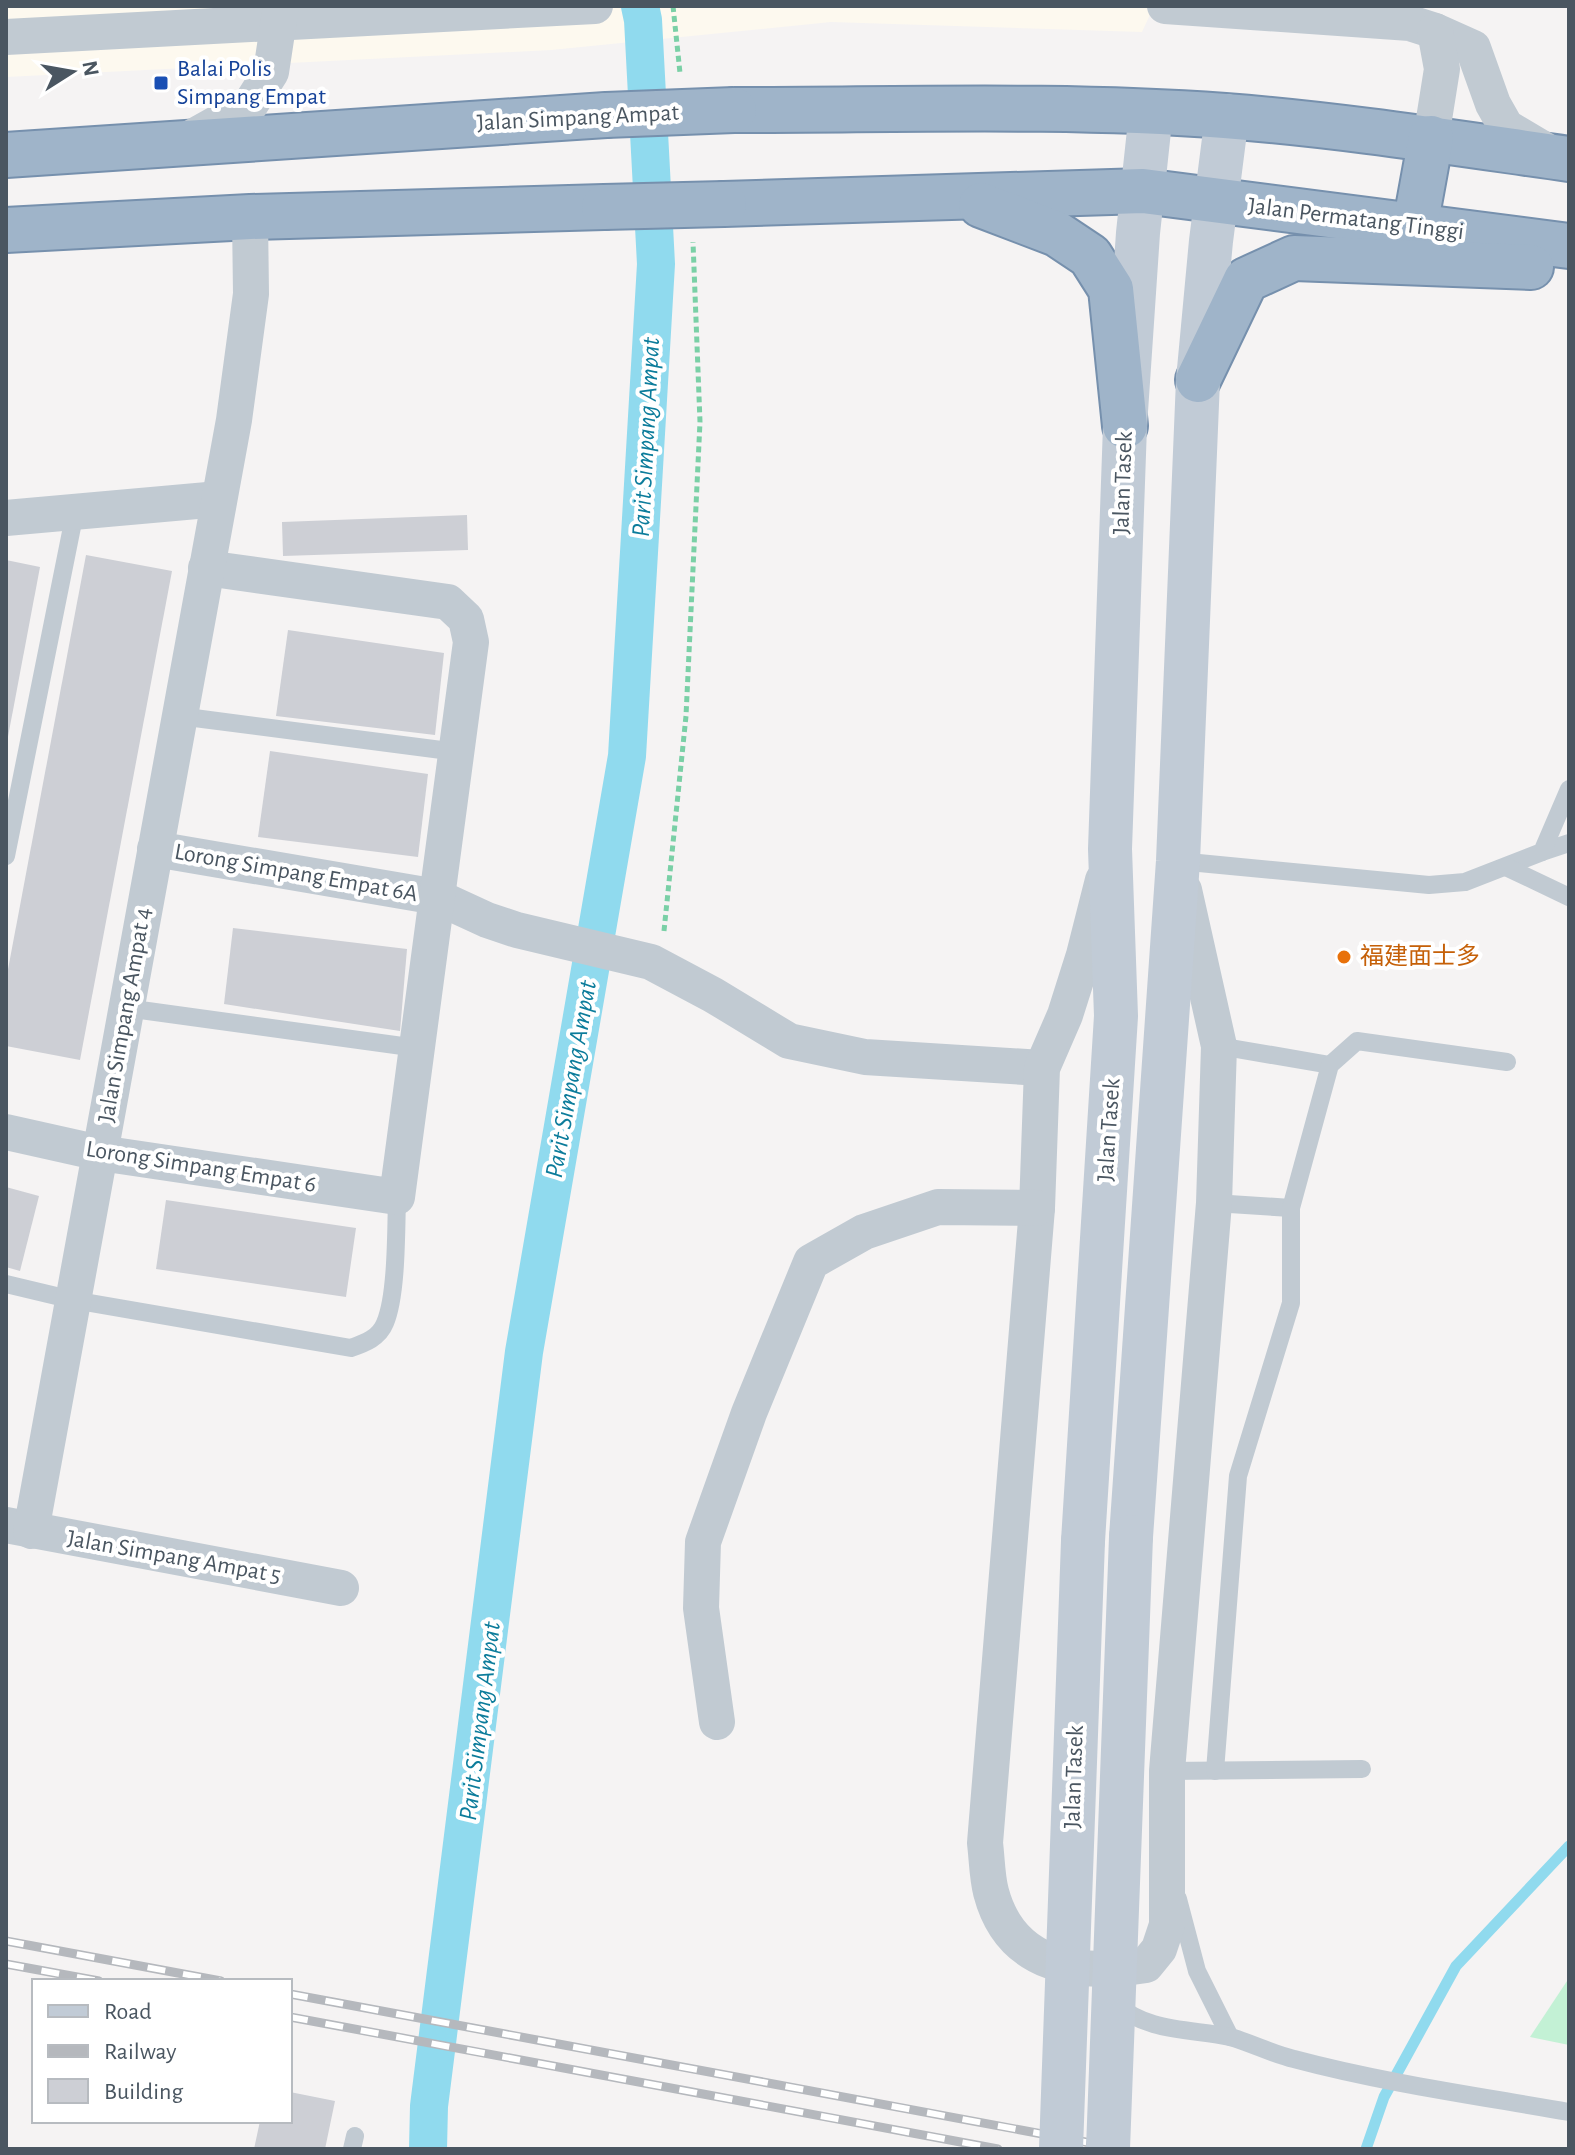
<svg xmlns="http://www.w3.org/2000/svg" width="1575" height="2155" font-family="'Alegreya Sans','Noto Sans SC',sans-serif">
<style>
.commercial{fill:#fdf9ef}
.green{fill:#c3f1d5}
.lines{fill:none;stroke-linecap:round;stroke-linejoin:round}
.stream{stroke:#90daee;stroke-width:11}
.canal{stroke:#90daee;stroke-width:38}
.building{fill:#cdcfd5}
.trunk-casing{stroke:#7690ad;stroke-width:48}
.path{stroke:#7ad0a6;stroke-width:5;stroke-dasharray:6 4;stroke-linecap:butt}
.service{stroke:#c1cad2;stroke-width:18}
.minor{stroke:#c1cad2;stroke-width:36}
.secondary{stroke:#c1cbd6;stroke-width:44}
.trunk{stroke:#9fb4c9;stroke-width:44}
.rail-casing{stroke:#b5b8bd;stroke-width:9}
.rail{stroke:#fff;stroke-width:6;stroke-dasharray:18;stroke-linecap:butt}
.trunk-bridge-casing{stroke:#7690ad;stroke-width:48;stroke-linecap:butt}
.secondary-bridge{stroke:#c1cbd6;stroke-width:44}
.trunk-bridge{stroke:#9fb4c9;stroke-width:44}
.transit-dot{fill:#1a4fb4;stroke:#fff;stroke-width:3}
.food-dot{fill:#e8710a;stroke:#fff;stroke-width:3}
.labels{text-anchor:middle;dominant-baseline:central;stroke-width:8;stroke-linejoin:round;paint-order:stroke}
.transit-label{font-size:24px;fill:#164399;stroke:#fff;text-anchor:start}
.street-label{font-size:24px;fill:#4a5661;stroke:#fff}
.food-label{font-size:24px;fill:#c56008;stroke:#fff;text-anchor:start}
.water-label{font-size:26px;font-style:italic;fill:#0c7c9b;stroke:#fff}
</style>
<rect width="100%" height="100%" fill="#f5f3f3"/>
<path class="commercial" d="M6 6H1154L1142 32 831 22 551 50 6 77Z"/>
<path class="green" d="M1569 1978V2045L1530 2037Z"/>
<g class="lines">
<path class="stream" d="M1366 2149 1384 2097 1456 1966 1569 1846"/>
<path class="canal" d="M428 2149 429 2106 524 1352 627 756 656 264 643 20 640 6"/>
</g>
<g class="building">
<path d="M467 515 468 550 283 556 282 522Z"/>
<path d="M86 555 172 571 80 1060 6 1046V980Z"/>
<path d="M6 560 40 567 7 742H6Z"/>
<path d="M288 630 444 653 435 735 276 716Z"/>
<path d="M270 751 428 774 418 857 258 837Z"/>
<path d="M233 928 407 949 400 1031 224 1004Z"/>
<path d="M6 1187 39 1196 20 1271 6 1267Z"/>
<path d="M166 1200 356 1228 346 1297 156 1269Z"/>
<path d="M290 2092 335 2101 325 2149H254L260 2121H290Z"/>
</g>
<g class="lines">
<g class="trunk-casing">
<g id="trunk">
<path d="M734 110C897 110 1062 104 1225 116 1341 125 1455 143 1569 159"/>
<path d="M6 155 606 115"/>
<path d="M724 204 1143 191 1569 246"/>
<path d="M981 205 1057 234 1090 256 1111 289 1125 426"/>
<path d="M1415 226 1431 138"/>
<path d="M6 230 250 217 604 207"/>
<path d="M1198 380 1246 280 1294 258 1531 267"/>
</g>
</g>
<g class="path">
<path d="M673 6 680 73"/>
<path d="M664 931 686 716 700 422 693 242"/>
</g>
<g class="service">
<path d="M179 716 457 752"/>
<path d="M1542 852 1569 843"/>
<path d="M6 856 75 512"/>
<path d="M1178 861 1429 885 1465 882 1542 852 1569 789"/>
<path d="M1506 867 1569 897"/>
<path d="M126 1008 417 1048"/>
<path d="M1219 1046 1330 1065"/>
<path d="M1214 1203 1291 1208"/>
<path d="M6 1284 73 1300 351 1348C365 1343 379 1338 385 1323 397 1295 396 1230 397 1197"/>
<path d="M1167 1771 1362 1769"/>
<path d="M1215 1771 1238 1476 1291 1303V1208L1330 1065 1357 1041 1507 1062"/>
<path d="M1178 1899 1197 1971 1230 2037"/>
<path d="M1116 2003C1144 2032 1194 2029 1230 2037 1252 2043 1272 2054 1294 2059 1384 2083 1478 2096 1569 2112"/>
<path d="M352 2149 355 2136"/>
</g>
<g class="minor">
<path d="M1165 6 1410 23 1435 31 1473 48 1493 104 1506 127 1548 152"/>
<path d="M6 37 595 6"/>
<path d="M1431 138 1442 69 1435 31"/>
<path d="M182 143 250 105 271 72 281 6"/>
<path d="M6 518 219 499"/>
<path d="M155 849 437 897 487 920 517 930 651 962 713 995 789 1041 865 1057 1042 1068"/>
<path d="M1103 880 1084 955 1065 1015 1042 1068 1037 1208 985 1843C987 1859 987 1877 991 1892 1011 1968 1079 1976 1146 1965L1159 1949 1167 1925V1771L1214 1203 1219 1046 1184 890"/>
<path d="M6 1132 100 1153 397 1197 471 642 466 619 448 602 206 568"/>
<path d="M6 1525 341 1588"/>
<path d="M31 1531 234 420 251 294 250 217"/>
<path d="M717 1722 701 1608 703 1542 749 1413 811 1262 864 1232 938 1207 1037 1208"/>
</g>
<g class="secondary">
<path d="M1131 1537 1178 861 1198 380 1211 241 1227 116"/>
<path d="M1083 1541 1116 1016 1110 849 1125 426 1138 233 1151 112"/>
</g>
<use href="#trunk" class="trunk"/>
<g class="rail-casing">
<g id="rail">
<path d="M6 1941 221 1981"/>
<path d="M6 1964 99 1981"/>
<path d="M290 1994 1123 2149"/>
<path d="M290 2017 998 2149"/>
</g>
</g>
<use href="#rail" class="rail"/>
<g class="trunk-bridge-casing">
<g id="trunk-bridge">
<path d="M606 115 734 110"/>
<path d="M604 207 724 204"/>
</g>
</g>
<g class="secondary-bridge">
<path d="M1061 2149 1083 1541"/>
<path d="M1108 2149 1131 1537"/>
</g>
<use href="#trunk-bridge" class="trunk-bridge"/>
</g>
<rect class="transit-dot" x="153" y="75" width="16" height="16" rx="4"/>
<circle class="food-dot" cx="1344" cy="957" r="8"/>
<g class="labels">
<g class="transit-label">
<text x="177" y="69">Balai Polis<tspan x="177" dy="28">Simpang Empat</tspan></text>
</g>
<g class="street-label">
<text transform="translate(578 118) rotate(-3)">Jalan Simpang Ampat</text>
<text transform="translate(1356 219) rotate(7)">Jalan Permatang Tinggi</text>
<text transform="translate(1123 483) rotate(-88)">Jalan Tasek</text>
<text transform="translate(296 873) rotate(10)">Lorong Simpang Empat 6A</text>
<text transform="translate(125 1015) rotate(-80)">Jalan Simpang Ampat 4</text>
<text transform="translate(1109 1130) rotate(-86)">Jalan Tasek</text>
<text transform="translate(201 1167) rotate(9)">Lorong Simpang Empat 6</text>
<text transform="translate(174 1557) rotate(10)">Jalan Simpang Ampat 5</text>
<text transform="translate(1074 1777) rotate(-88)">Jalan Tasek</text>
</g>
<g class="food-label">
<text x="1360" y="957">福建面士多</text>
</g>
<g class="water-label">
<text transform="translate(646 437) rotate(-87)">Parit Simpang Ampat</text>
<text transform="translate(571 1079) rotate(-80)">Parit Simpang Ampat</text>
<text transform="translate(480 1721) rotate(-83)">Parit Simpang Ampat</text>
</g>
</g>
<rect width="1575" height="2155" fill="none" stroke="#4a5661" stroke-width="16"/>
<rect x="32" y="1979" width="260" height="144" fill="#ffffff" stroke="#b7bbc0" stroke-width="2"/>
<rect x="48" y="2005" width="40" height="12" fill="#c1cbd6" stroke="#b7bbc0" stroke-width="2"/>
<text x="104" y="2019" font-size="24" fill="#4a5661">Road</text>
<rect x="48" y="2045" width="40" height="12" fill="#b5b8bd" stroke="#b7bbc0" stroke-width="2"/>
<text x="104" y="2059" font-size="24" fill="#4a5661">Railway</text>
<rect x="48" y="2079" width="40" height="24" fill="#cdcfd5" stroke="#b7bbc0" stroke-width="2"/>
<text x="104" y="2099" font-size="24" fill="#4a5661">Building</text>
<g transform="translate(72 72) rotate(79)" stroke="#ffffff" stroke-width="6" paint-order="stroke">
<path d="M0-6L14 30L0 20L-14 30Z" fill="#4a5661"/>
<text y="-12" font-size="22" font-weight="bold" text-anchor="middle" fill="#4a5661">N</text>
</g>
</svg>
